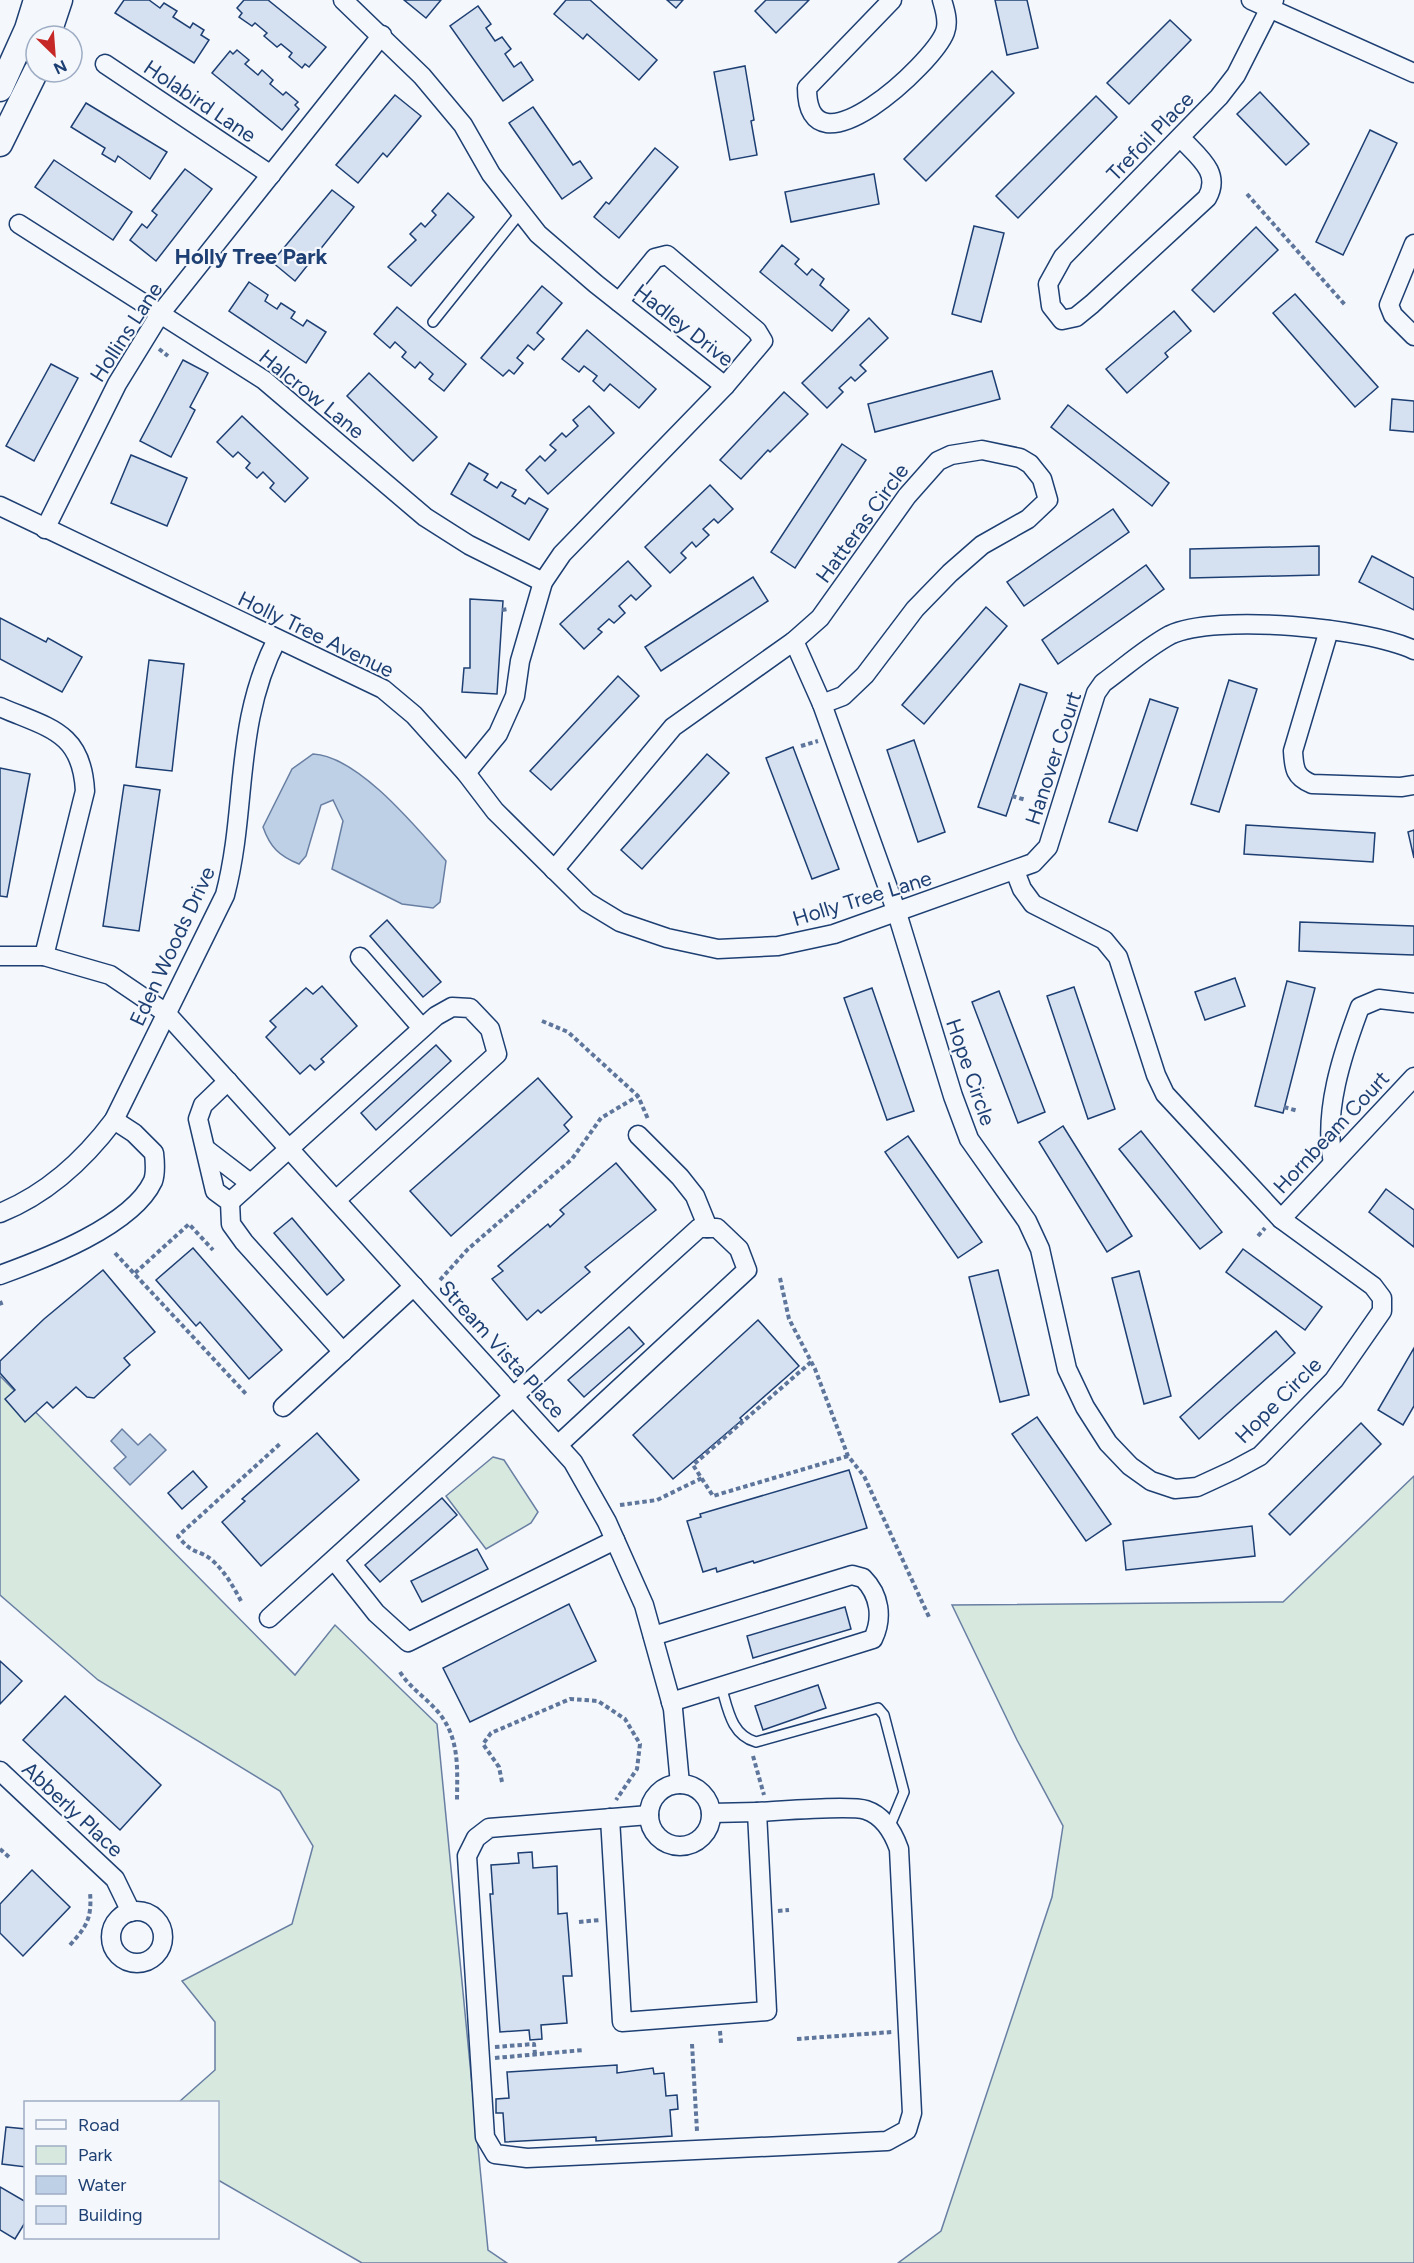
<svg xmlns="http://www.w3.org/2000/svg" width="1414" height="2263" font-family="Figtree,sans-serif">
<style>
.green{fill:#d7e8df;stroke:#687fa3;stroke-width:1.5}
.water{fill:#bed0e5;stroke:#687fa3;stroke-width:1.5}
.building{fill:#d5e0f0;stroke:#1d3f73;stroke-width:1.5}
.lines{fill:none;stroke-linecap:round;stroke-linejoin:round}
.lane-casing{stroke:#1d3f73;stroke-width:12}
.street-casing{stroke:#1d3f73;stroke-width:21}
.secondary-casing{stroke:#1d3f73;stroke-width:27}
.path{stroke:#5e769c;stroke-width:4;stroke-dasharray:4.5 3;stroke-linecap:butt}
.lane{stroke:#f4f7fb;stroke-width:9}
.street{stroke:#f4f7fb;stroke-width:18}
.secondary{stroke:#f4f7fb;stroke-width:24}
.labels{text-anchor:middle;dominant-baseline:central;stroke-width:4.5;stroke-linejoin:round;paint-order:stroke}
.street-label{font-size:21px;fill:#1d3f73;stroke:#f4f7fb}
.neighbourhood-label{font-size:22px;font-weight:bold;fill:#1d3f73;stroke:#f4f7fb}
</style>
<rect width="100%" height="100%" fill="#f4f7fb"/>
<g class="green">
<path d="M0 1376 295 1675 335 1625 437 1724 488 2250 507 2263H362L218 2180V2102H179L215 2070V2022L182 1981 292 1924 313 1846 280 1791 98 1680 0 1595Z"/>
<path d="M493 1457 504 1460 538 1512 531 1523 486 1549 446 1496Z"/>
<path d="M1414 1476V2263H898L941 2231 1052 1897 1063 1826 1017 1740 952 1605 1283 1602Z"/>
</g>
<g class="water">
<path d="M313 754C358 756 416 827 446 861L440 902 433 908 402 904 332 869 343 821 333 800 321 805 306 856 299 864C279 856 270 847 263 827L292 769Z"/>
<path d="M122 1429 138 1445 150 1434 166 1450 130 1485 114 1468 126 1457 111 1441Z"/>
</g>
<g class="building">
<path d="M124 0H149L160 8 164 3 177 11 173 17 190 28 193 23 204 30 201 35 209 40 194 63 115 13Z"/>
<path d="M244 0H268L326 47 309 67 305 64 302 68 289 57 292 53 281 44 277 47 264 36 267 33 255 23 252 26 239 17 242 13 237 8Z"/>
<path d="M404 0H441L426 18Z"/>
<path d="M566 0H590L657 60 639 80 587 34 583 39 554 14Z"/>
<path d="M667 0H683L676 8Z"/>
<path d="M766 0H809L776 33 755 11Z"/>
<path d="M995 0H1027L1038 48 1007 55Z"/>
<path d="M478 6 491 24 486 28 495 41 502 37 511 49 505 54 514 67 521 62 533 80 503 101 450 26Z"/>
<path d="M1170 20 1191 40 1129 104 1107 83Z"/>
<path d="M237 50 249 60 245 64 258 75 262 70 273 80 270 84 283 95 286 92 298 102 295 105 299 109 282 130 212 73 230 51 233 54Z"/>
<path d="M745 66 754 120 751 121 757 155 730 160 714 72Z"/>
<path d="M992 71 1014 93 926 181 904 159Z"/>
<path d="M1260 92 1309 144 1286 165 1237 114Z"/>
<path d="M395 95 421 116 387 157 383 153 358 183 336 165Z"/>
<path d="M1096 96 1117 117 1018 218 996 196Z"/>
<path d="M86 103 167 152 150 179 118 156 115 162 102 154 105 148 71 127Z"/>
<path d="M533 107 573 165 580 161 592 178 562 199 509 123Z"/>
<path d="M1370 130 1397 143 1343 255 1316 242Z"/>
<path d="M655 148 678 167 619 238 594 217 606 202 609 204Z"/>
<path d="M54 160 132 212 113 240 35 187Z"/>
<path d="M185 169 212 189 156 261 130 240 142 224 147 228 157 215 152 211Z"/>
<path d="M874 174 879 204 791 222 785 192Z"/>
<path d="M332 190 354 207 295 281 272 262Z"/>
<path d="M448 193 474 217 411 286 388 267 416 240 410 234 421 223 425 227 436 215 432 211Z"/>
<path d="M974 226 1004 233 981 322 952 314Z"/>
<path d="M1256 227 1278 250 1214 312 1192 290Z"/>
<path d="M782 245 799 259 795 264 807 275 812 269 824 279 820 285 849 310 832 331 760 272Z"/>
<path d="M249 282 268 295 265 301 277 309 281 303 295 312 291 318 303 326 307 320 326 332 306 363 229 311Z"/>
<path d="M542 286 562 303 537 333 544 339 534 350 528 345 517 358 523 363 514 374 509 370 503 376 481 358Z"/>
<path d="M1295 294 1378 387 1355 407 1273 313Z"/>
<path d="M397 307 466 364 444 391 429 379 433 374 420 362 415 368 402 357 406 352 395 342 390 348 374 334Z"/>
<path d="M1174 311 1191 331 1165 353 1168 357 1127 393 1106 369Z"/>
<path d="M869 318 888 338 860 365 866 371 855 381 851 377 839 388 843 392 827 408 802 383Z"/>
<path d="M587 330 656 389 639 408 610 384 604 391 593 381 597 376 584 366 579 372 562 359Z"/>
<path d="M183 360 208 373 190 407 195 410 171 457 140 441Z"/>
<path d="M51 364 78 378 34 461 6 446Z"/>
<path d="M992 371 1000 399 875 432 868 404Z"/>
<path d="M369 373 437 437 413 461 347 396Z"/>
<path d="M784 392 808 414 770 452 768 450 741 479 720 460Z"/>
<path d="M1392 399 1414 401V432L1390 430Z"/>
<path d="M1068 405 1169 483 1152 506 1051 427Z"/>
<path d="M589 406 614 433 548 494 526 470 540 456 545 461 556 450 550 445 562 433 566 437 578 426 573 420Z"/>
<path d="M242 416 308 478 285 502 270 488 274 483 263 472 257 478 246 468 250 463 238 452 233 457 217 442Z"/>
<path d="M842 444 866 460 795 568 771 552Z"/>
<path d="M131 455 187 478 167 526 111 503Z"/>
<path d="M469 463 488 474 484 480 497 488 501 482 516 490 512 496 525 504 529 498 548 509 529 540 451 494Z"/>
<path d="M710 485 733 509 718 523 714 519 703 529 709 535 696 547 692 542 681 553 686 558 670 573 645 547Z"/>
<path d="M1113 509 1129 532 1024 606 1007 582Z"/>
<path d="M1319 546V575L1190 578V549Z"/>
<path d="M1372 556 1414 578V610L1359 582Z"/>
<path d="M628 561 651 586 636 600 631 595 619 606 625 613 614 623 609 619 598 629 602 632 584 649 560 624Z"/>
<path d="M1146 565 1164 589 1058 664 1042 640Z"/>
<path d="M753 577 768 601 661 671 645 647Z"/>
<path d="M470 599 503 601 497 694 462 692 464 668H470Z"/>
<path d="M986 607 1007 626 924 724 902 705Z"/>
<path d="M0 618 46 642 48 638 82 657 62 692 0 659Z"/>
<path d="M149 660 184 664 172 771 136 767Z"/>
<path d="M618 676 639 696 551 790 530 771Z"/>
<path d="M1229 680 1257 689 1219 812 1191 804Z"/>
<path d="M1020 684 1047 693 1006 816 978 807Z"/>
<path d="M1150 699 1178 708 1137 831 1109 822Z"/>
<path d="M914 740 945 832 918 842 887 750Z"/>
<path d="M793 747 839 869 812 879 766 758Z"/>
<path d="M707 754 729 773 642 869 621 850Z"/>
<path d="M0 768 30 774 7 897 0 896Z"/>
<path d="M124 785 160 790 139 931 103 926Z"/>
<path d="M1246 825 1375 833 1373 862 1244 854Z"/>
<path d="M1414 830V858L1408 832Z"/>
<path d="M387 920 441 982 423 997 370 936Z"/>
<path d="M1300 922 1414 926V955L1299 951Z"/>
<path d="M1235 978 1245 1006 1205 1020 1195 992Z"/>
<path d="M1287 981 1315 988 1283 1113 1255 1106Z"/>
<path d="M322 986 357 1026 321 1059 324 1062 315 1070 310 1065 300 1074 266 1037 276 1027 270 1021 306 988 313 994Z"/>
<path d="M1074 987 1115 1109 1088 1119 1047 996Z"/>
<path d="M872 988 914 1111 887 1120 844 998Z"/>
<path d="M999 991 1045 1112 1018 1123 972 1002Z"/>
<path d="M436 1045 451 1061 376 1130 361 1113Z"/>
<path d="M538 1078 572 1117 564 1125 569 1131 451 1236 410 1191Z"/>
<path d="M1063 1126 1132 1236 1107 1252 1039 1142Z"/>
<path d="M1141 1131 1222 1232 1200 1249 1119 1149Z"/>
<path d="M908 1136 982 1242 958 1258 885 1152Z"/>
<path d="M616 1163 656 1210 585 1267 590 1272 541 1313 538 1310 527 1320 492 1279 503 1271 498 1266 548 1224 550 1227 564 1214 560 1210Z"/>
<path d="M1386 1189 1414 1210V1247L1369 1212Z"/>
<path d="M292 1218 344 1280 327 1295 274 1233Z"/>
<path d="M193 1248 282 1350 249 1379 200 1322 196 1326 156 1280Z"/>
<path d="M1243 1249 1322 1307 1305 1330 1226 1272Z"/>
<path d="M103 1270 155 1332 124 1358 130 1365 94 1398 87 1397 76 1387 53 1408 47 1402 25 1422 5 1399 15 1390 0 1373V1361L44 1319Z"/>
<path d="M998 1270 1029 1395 1000 1402 969 1277Z"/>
<path d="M1139 1271 1171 1396 1144 1404 1112 1278Z"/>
<path d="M758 1320 799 1366 740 1418 742 1420 673 1479 633 1435Z"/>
<path d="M629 1327 644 1344 584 1397 568 1380Z"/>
<path d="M1276 1331 1295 1353 1199 1439 1180 1417Z"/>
<path d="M1414 1348V1406L1403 1425 1378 1410Z"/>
<path d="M1037 1417 1111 1524 1086 1541 1012 1434Z"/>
<path d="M1361 1423 1381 1444 1290 1535 1269 1514Z"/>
<path d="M317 1433 359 1480 261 1566 222 1522 245 1501 242 1499Z"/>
<path d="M849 1470 867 1528 754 1563 753 1561 717 1572 716 1568 703 1572 687 1521 701 1517 700 1514Z"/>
<path d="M193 1471 207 1487 182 1509 168 1493Z"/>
<path d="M442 1498 457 1515 380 1582 365 1565Z"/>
<path d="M1252 1526 1255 1556 1126 1570 1123 1541Z"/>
<path d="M477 1549 488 1569 422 1602 411 1581Z"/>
<path d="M569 1604 596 1661 470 1722 443 1668Z"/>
<path d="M845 1607 851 1629 753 1658 747 1636Z"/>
<path d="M0 1661 22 1681 0 1704Z"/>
<path d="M818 1685 826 1708 763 1730 755 1706Z"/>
<path d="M65 1696 161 1785 120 1830 23 1740Z"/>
<path d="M532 1852 533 1868 557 1866 558 1914 567 1913 572 1976H563L567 2023 541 2025 542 2039 530 2040 529 2030 500 2032 490 1894H493L491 1865 519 1863 518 1853Z"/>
<path d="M32 1870 70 1907 23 1956 0 1933V1904Z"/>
<path d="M617 2065V2073L653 2068 654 2074 664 2073 666 2096 677 2095 678 2109 670 2110 672 2136 596 2141V2137L505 2142 503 2113H496V2099L509 2098 507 2072Z"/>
<path d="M6 2127 26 2129V2167L2 2164Z"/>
<path d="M0 2187 26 2202V2221L15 2239 0 2230Z"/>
</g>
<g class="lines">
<g class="lane-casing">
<g id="lane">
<path d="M433 322 521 212"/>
<path d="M721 1686C728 1709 731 1735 756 1742L878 1708 884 1715 904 1792 889 1828"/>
</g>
</g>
<g class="street-casing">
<g id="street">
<path d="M343 0 422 76 463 125 491 174 538 234 596 284 725 386"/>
<path d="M892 0 807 88C807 181 933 64 945 32 949 22 945 10 942 0"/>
<path d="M1251 0 1414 73"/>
<path d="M105 64 271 175"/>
<path d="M1180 137C1197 156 1222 172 1207 198L1092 304 1076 317 1062 320 1051 306 1048 284 1063 257 1219 97 1236 75 1274 0"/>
<path d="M19 224 264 380 425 517 469 545 543 582"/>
<path d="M1414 244 1389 305 1393 315 1414 336"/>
<path d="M0 506 383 689 414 715 466 773 495 811 587 902 620 922 667 938 718 949 778 946 834 934 1033 863 1048 847 1096 693 1103 683C1125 667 1146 648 1170 635 1216 613 1368 628 1414 650"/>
<path d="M45 529 117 384 160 314 382 35"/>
<path d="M1329 630 1293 751C1294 769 1295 777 1312 784L1401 787 1414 785"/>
<path d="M794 641 822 704 897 913 953 1096 969 1139 1027 1221 1040 1249 1067 1369 1085 1407 1108 1443 1130 1466 1151 1481 1175 1489 1197 1487 1234 1470 1260 1456 1334 1380 1382 1311V1298L1373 1286 1281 1219 1165 1094 1156 1075 1118 957 1104 940 1033 904 1022 889 1015 871"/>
<path d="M0 707C48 728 82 731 85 791L44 956"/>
<path d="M466 773 498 734 515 696 520 661 543 582 562 554 725 386 763 341 757 331 667 255 655 258 619 302"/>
<path d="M554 870 673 727 794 641 820 618 907 496 938 461 951 455 982 450 1020 458 1030 464 1042 479 1048 500 1028 519 982 545 950 573 915 609 865 675 843 696 822 704"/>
<path d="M0 956H44L110 975 166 1013 573 1462 607 1522 644 1605 673 1709 680 1784"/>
<path d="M360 957 422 1028"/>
<path d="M228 1081 203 1105 198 1119 215 1191 230 1202 231 1224 244 1242 343 1352"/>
<path d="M638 1135 680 1177 695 1196 708 1228"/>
<path d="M207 1150 250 1183"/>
<path d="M1333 1163C1323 1112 1342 1055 1360 1007L1379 999 1414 1003"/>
<path d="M230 1202 436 1016 452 1007 470 1008 490 1029 497 1054 336 1200"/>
<path d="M0 1213C47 1194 84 1160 114 1120L225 895C248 807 233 725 277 639"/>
<path d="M1281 1219 1414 1077"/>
<path d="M0 1275C44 1259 132 1226 153 1181 156 1173 155 1162 154 1153L134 1133 114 1120"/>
<path d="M283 1407 414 1286"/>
<path d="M334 1560 376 1613 408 1642 615 1540"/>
<path d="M269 1618 699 1228H717L739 1249 747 1270 558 1445"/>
<path d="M653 1636 852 1575 863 1578C880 1595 883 1618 873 1639L671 1702"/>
<path d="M0 1771 115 1879 131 1912"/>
<circle cx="680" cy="1815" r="31"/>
<path d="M649 1815 489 1828 476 1838 467 1856 485 2137 495 2154 527 2158 887 2141 907 2130 912 2113 899 1849C893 1832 884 1816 866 1810 850 1805 778 1811 757 1812"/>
<path d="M610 1818 622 2022 767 2011 757 1812 711 1813"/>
<circle cx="137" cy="1937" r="26"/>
</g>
</g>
<g class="secondary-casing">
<g id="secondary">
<path d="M48 36 60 0"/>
<path d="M0 89 27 29 36 0"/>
<path d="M0 144 36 71"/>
</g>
</g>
<g class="path">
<path d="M1247 194 1346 306"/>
<path d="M159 349 168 356"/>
<path d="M502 610 508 609"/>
<path d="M801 746 818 741"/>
<path d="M1012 796 1026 800"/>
<path d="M542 1021 568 1032 638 1096 648 1119"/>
<path d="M1284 1107 1298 1111"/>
<path d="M1258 1236 1265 1228"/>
<path d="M115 1253 246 1394"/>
<path d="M135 1273 189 1224 213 1250"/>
<path d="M780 1278 789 1319 815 1369 848 1456 864 1476 929 1617"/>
<path d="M440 1280 468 1249 572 1159 601 1118 638 1096"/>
<path d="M0 1301 2 1306"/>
<path d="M811 1362 693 1465 713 1496 848 1456"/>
<path d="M620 1505 657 1500 702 1478"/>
<path d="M241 1601C233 1586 225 1572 213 1561 200 1549 193 1556 178 1536L281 1443"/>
<path d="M400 1672C412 1691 433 1702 444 1720 460 1745 457 1774 457 1802"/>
<path d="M753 1756 764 1795"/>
<path d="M502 1782 499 1767 483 1744 491 1733 570 1699 598 1701 625 1719 640 1744 637 1769 616 1800"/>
<path d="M0 1849 10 1858"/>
<path d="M778 1911 789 1910"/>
<path d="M579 1922 600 1920"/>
<path d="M70 1945C87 1926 92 1918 90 1892"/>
<path d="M720 2031 721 2043"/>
<path d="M797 2039 892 2032"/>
<path d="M692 2044 697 2131 695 2132"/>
<path d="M495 2047 534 2044 535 2054"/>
<path d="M495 2058 584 2050"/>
</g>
<use href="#lane" class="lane"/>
<use href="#street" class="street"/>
<use href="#secondary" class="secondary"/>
</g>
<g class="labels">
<g class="street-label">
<text transform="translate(200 101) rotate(34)">Holabird Lane</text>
<text transform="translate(1150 136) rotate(-46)">Trefoil Place</text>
<text transform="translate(684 325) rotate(38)">Hadley Drive</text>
<text transform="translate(126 332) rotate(-57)">Hollins Lane</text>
<text transform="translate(312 394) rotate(39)">Halcrow Lane</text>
<text transform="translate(862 523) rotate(-54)">Hatteras Circle</text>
<text transform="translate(316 634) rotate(26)">Holly Tree Avenue</text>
<text transform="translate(1053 758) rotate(-72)">Hanover Court</text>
<text transform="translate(862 898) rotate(-17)">Holly Tree Lane</text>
<text transform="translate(172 946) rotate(-65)">Eden Woods Drive</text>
<text transform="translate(971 1072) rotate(71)">Hope Circle</text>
<text transform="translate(1331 1132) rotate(-47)">Hornbeam Court</text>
<text transform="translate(502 1349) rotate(48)">Stream Vista Place</text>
<text transform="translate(1278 1400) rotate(-45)">Hope Circle</text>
<text transform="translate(73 1809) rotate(43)">Abberly Place</text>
</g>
<g class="neighbourhood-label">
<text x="251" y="256">Holly Tree Park</text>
</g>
</g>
<rect x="24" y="2101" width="195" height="138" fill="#f4f7fb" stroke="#9eadc5" stroke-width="1.5"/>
<rect x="36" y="2120" width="30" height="9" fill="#f4f7fb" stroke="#9eadc5" stroke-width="1.5"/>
<text x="78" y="2131" font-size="18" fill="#1d3f73">Road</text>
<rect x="36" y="2146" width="30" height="18" fill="#d7e8df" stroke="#9eadc5" stroke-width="1.5"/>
<text x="78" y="2161" font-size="18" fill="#1d3f73">Park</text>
<rect x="36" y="2176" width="30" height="18" fill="#bed0e5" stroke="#9eadc5" stroke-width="1.5"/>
<text x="78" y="2191" font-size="18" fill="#1d3f73">Water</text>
<rect x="36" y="2206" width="30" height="18" fill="#d5e0f0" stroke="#9eadc5" stroke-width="1.5"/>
<text x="78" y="2221" font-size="18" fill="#1d3f73">Building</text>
<g transform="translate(54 54) rotate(155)"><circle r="28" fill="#f4f7fb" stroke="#9eadc5" stroke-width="1.5"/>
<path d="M0-4.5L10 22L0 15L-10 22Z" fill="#c62828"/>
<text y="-9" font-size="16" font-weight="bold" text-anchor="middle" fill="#1d3f73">N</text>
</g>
</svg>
